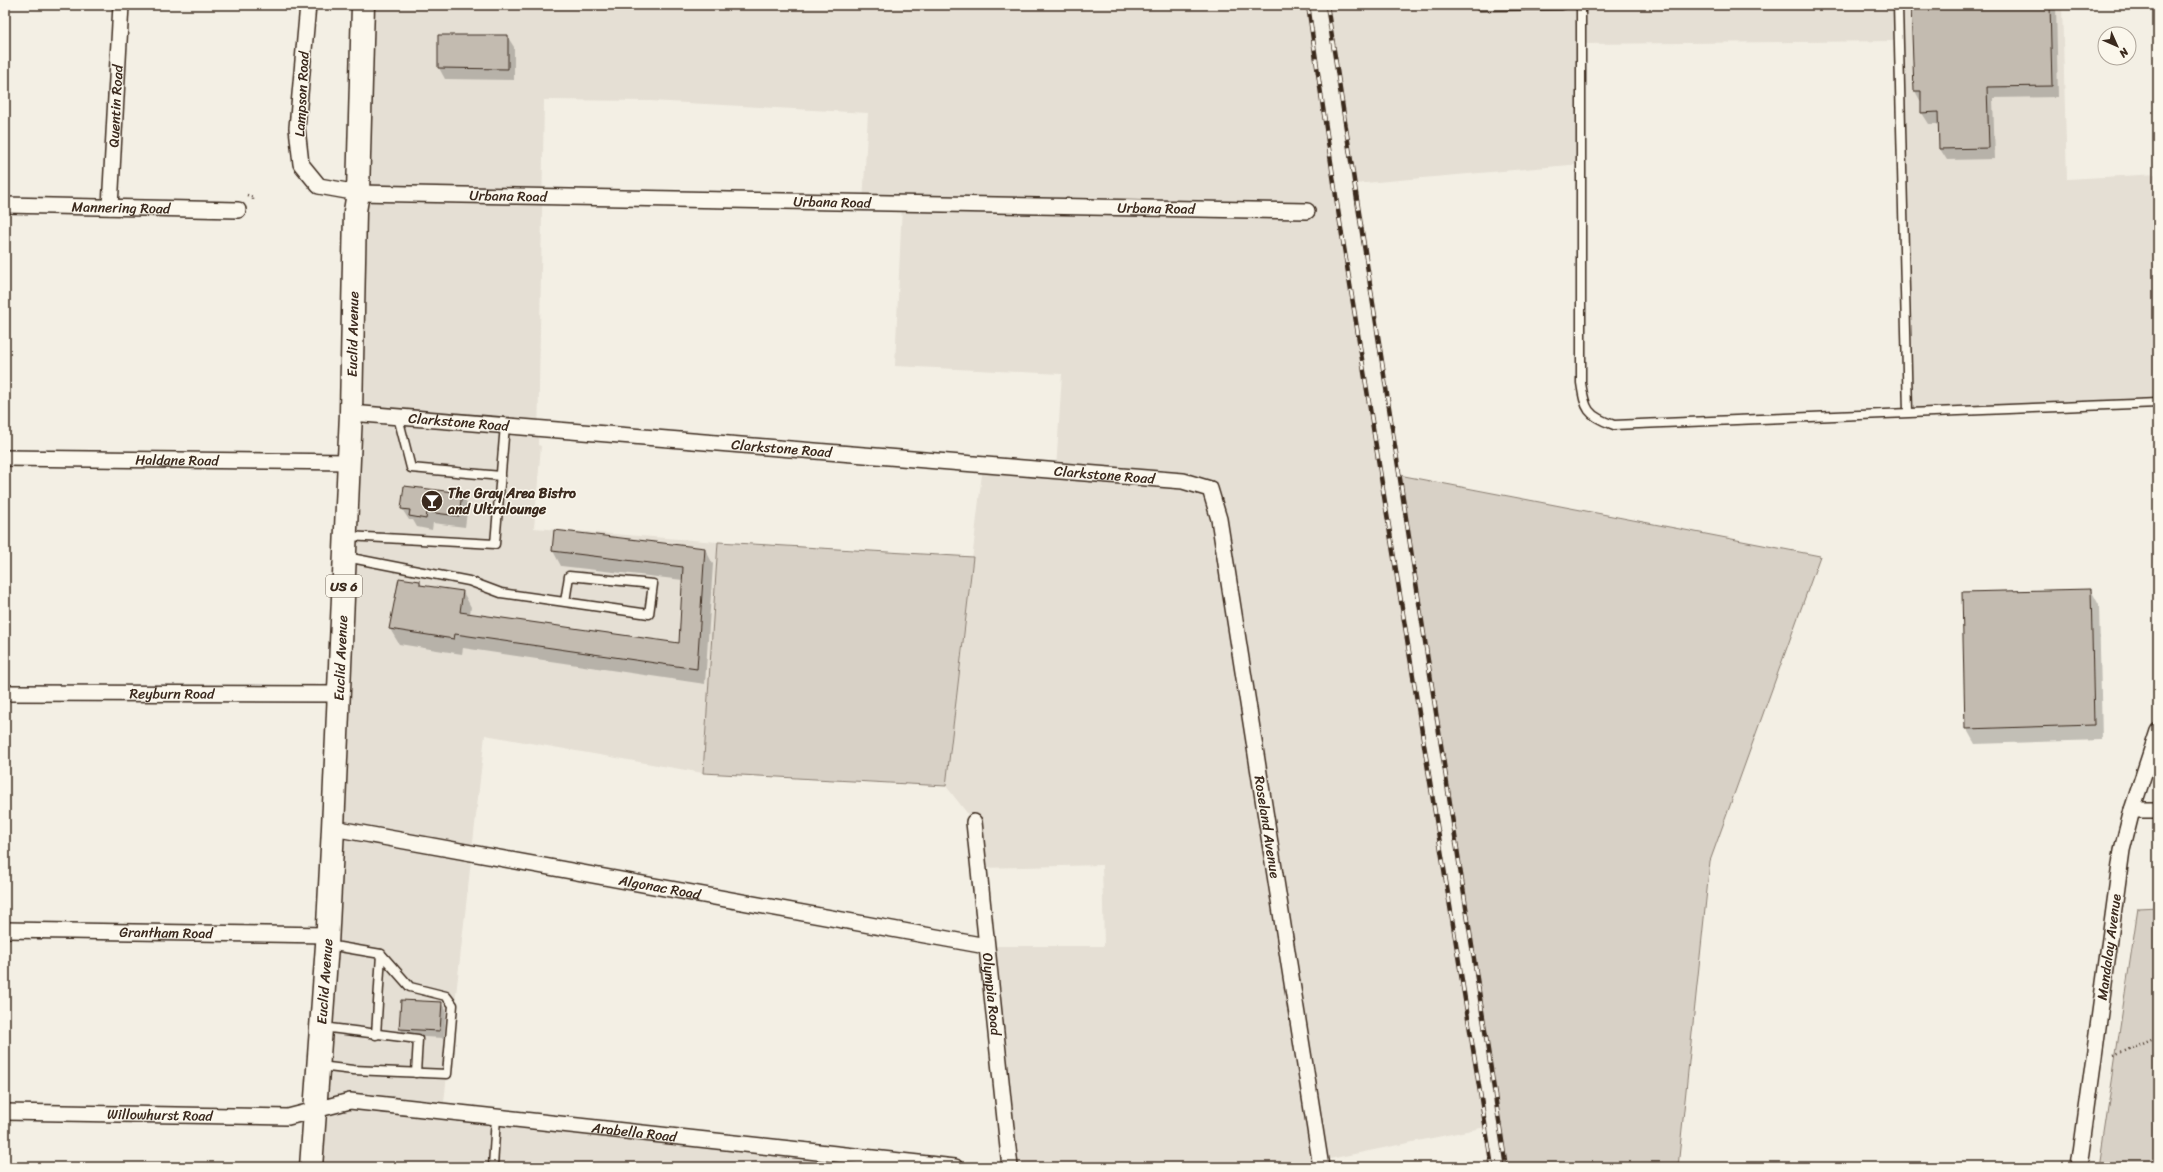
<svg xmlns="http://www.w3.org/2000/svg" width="2163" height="1172" font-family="Sriracha,sans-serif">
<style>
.built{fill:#e5dfd4}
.green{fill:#d8d1c6;stroke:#8a7e72}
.shadow{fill:#0003}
.building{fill:#c3bbb0;stroke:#3b2a1e}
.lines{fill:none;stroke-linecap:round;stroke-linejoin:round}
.lane-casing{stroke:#3b2a1e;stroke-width:11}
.street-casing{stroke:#3b2a1e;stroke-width:18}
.primary-casing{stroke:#3b2a1e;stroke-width:25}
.path{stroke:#3b2a1e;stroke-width:2.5;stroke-dasharray:1 3;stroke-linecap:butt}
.lane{stroke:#fbf7ec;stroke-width:8}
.street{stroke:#fbf7ec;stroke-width:15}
.primary{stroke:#fbf7ec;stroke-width:22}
.rail-casing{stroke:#3b2a1e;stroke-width:4.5}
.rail{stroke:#fbf7ec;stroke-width:3;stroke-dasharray:9;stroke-linecap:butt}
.labels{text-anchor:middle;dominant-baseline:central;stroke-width:3;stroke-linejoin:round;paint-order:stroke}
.shield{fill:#fbf7ec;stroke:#75685c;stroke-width:1}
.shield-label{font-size:13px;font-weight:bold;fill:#3b2a1e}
.street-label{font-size:14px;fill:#3b2a1e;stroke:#fbf7ec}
.poi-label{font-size:14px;font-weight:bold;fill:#3b2a1e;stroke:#fbf7ec;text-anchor:start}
</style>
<rect width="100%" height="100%" fill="#f3efe4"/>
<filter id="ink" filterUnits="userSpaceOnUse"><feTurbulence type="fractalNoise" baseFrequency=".025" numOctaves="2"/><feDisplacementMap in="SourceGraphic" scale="8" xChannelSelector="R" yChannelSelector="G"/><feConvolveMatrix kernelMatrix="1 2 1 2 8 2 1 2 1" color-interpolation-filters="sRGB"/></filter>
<g filter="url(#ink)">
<g class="built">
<path d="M363 5H1308L1338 210 1486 1127 1320 1161 1321 1167H1010L986 946H1104L1102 865 978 868 974 822 946 786 983 465 1056 470 1062 374 895 366 902 204 863 203 868 113 650 101 544 100 538 445 541 446 534 528 718 542 703 773 485 735 443 1111 955 1167H311Z"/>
<path d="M1327 5H2062L2067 179 2158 174V403L1908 412 1899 41 1581 44V164L1354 184Z"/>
</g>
<g class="green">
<path d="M1399 475 1820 556 1710 861 1678 1167H1506Z"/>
<path d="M718 542 973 557 946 786 703 773Z"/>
<path d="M2158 907V1167H2099L2138 908Z"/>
</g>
<g class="shadow">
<path d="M1912 5H2056L2058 97 1993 98 1995 159 1947 160 1940 149V124H1929L1922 113 1921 102 1915 91Z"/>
<path d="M507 36 514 47V80L445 79 439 68Z"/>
<path d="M462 494 468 505 465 527 433 523 432 530 417 527 413 520H409L402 509Z"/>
<path d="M705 549 713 564 705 684 463 648 462 654 399 644 390 629 420 582 422 586 463 592 471 607 470 614 679 644 683 580 561 566 553 551Z"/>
<path d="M2091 590 2099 605 2102 740 1975 744 1966 728Z"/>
<path d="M441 1003 446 1010 444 1038 405 1036 400 1028Z"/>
</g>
<g class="building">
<path d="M1911 5H2050L2052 86 1987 87 1989 148 1939 149 1938 112 1921 113V91H1914Z"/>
<path d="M438 35H508V69L438 68Z"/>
<path d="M404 486 462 493 459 516 427 512 426 519 409 516 410 510 401 509Z"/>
<path d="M554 530 705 548 697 669 455 634 454 639 389 629 399 578 420 581V585L463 591 460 612 679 643 683 567 552 551Z"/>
<path d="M2091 589 2094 725 1965 729 1962 592Z"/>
<path d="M401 1000 442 1002 440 1031 399 1029Z"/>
</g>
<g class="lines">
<g class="lane-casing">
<g id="lane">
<path d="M1581 5V383C1585 409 1587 416 1614 425L2158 403"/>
<path d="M1898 5 1908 412"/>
<path d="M1480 6 1562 5"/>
<path d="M398 417 411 468 501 476"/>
<path d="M347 536 495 544 505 425"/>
<path d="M346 557 469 581 501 593 649 614 653 584 569 576 565 602"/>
<path d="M322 1027 418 1039 416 1073"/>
<path d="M376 1035 381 954"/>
<path d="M320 1066 353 1070 447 1074 453 1005 446 996 410 987 381 954 328 945"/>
<path d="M493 1167 496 1117"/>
</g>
</g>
<g class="street-casing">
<g id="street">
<path id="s1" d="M308 5 297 128 301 164 319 186 358 193 1307 211"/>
<path id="s2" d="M5 205 238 210"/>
<path id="s3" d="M110 207 121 5"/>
<path id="s4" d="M351 413 1183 481 1210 489 1219 519 1321 1167"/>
<path id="s5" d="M5 458 349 462"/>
<path id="s6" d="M5 693 338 694"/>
<path d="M2132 810H2158"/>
<path id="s7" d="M974 822 1010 1167"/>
<path id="s8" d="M333 828 986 946"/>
<path id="s9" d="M5 930 328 935"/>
<path id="s10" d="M5 1112 288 1117 350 1101 955 1167"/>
<path id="s11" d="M2079 1167 2122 850 2132 810 2158 731"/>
</g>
</g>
<g class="primary-casing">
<g id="primary">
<path id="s12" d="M311 1167 327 945 333 828 351 413 355 211 358 193 363 5"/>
</g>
</g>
<g class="path">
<path d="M247 195 253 197V202"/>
<path d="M2114 1056 2158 1036"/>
</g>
<use href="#lane" class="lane"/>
<use href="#street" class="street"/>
<use href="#primary" class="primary"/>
<g class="rail-casing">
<g id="rail">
<path d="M1308 5 1338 210 1492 1167"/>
<path d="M1327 5 1506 1167"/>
</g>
</g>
<use href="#rail" class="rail"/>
</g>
</g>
<defs>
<g id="bar-disc" transform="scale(1.15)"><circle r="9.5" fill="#3b2a1e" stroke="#fbf7ec"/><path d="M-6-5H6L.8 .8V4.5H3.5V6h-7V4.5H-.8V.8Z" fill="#fff"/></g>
</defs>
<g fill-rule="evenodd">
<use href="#bar-disc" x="432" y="501"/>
</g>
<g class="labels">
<rect class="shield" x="326" y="575" width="36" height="22" rx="3"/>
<g class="shield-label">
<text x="344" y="586">US 6</text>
</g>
<g class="street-label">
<text transform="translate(302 94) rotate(-87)">Lampson Road</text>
<text stroke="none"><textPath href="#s3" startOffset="101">Quentin Road</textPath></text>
<text stroke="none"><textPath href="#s1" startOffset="378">Urbana Road</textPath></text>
<text stroke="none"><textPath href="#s1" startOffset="702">Urbana Road</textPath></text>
<text stroke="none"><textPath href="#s2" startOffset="116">Mannering Road</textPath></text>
<text stroke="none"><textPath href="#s1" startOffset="1026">Urbana Road</textPath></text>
<text stroke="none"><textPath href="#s12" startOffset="834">Euclid Avenue</textPath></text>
<text stroke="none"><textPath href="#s4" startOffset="108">Clarkstone Road</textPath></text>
<text stroke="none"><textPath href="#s4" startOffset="432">Clarkstone Road</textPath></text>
<text stroke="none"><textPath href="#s5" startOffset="172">Haldane Road</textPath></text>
<text stroke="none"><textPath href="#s4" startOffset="756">Clarkstone Road</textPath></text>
<text stroke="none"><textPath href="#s12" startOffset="510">Euclid Avenue</textPath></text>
<text stroke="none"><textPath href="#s6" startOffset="167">Reyburn Road</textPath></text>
<text stroke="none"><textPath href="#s4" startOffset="1206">Roseland Avenue</textPath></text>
<text stroke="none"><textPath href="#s8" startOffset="332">Algonac Road</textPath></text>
<text stroke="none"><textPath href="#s9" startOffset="161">Grantham Road</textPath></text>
<text stroke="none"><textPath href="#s11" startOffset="222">Mandalay Avenue</textPath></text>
<text stroke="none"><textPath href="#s12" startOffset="186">Euclid Avenue</textPath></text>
<text stroke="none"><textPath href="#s7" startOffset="173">Olympia Road</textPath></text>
<text stroke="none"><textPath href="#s10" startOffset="155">Willowhurst Road</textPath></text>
<text stroke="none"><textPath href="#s10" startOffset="633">Arabella Road</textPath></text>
</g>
<g class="poi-label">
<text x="448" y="493">The Gray Area Bistro<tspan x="448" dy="16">and Ultralounge</tspan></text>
</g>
</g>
<rect width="2163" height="1172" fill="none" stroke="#fbf7ec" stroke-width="20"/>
<rect x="10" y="10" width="2143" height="1152" fill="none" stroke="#3b2a1e" stroke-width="1.5" filter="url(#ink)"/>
<g transform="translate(2117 46) rotate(135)"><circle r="19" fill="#fbf7ec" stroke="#aea59a"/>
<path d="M0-3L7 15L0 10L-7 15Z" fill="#3b2a1e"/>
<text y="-6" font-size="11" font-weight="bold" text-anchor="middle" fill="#3b2a1e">N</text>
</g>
</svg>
